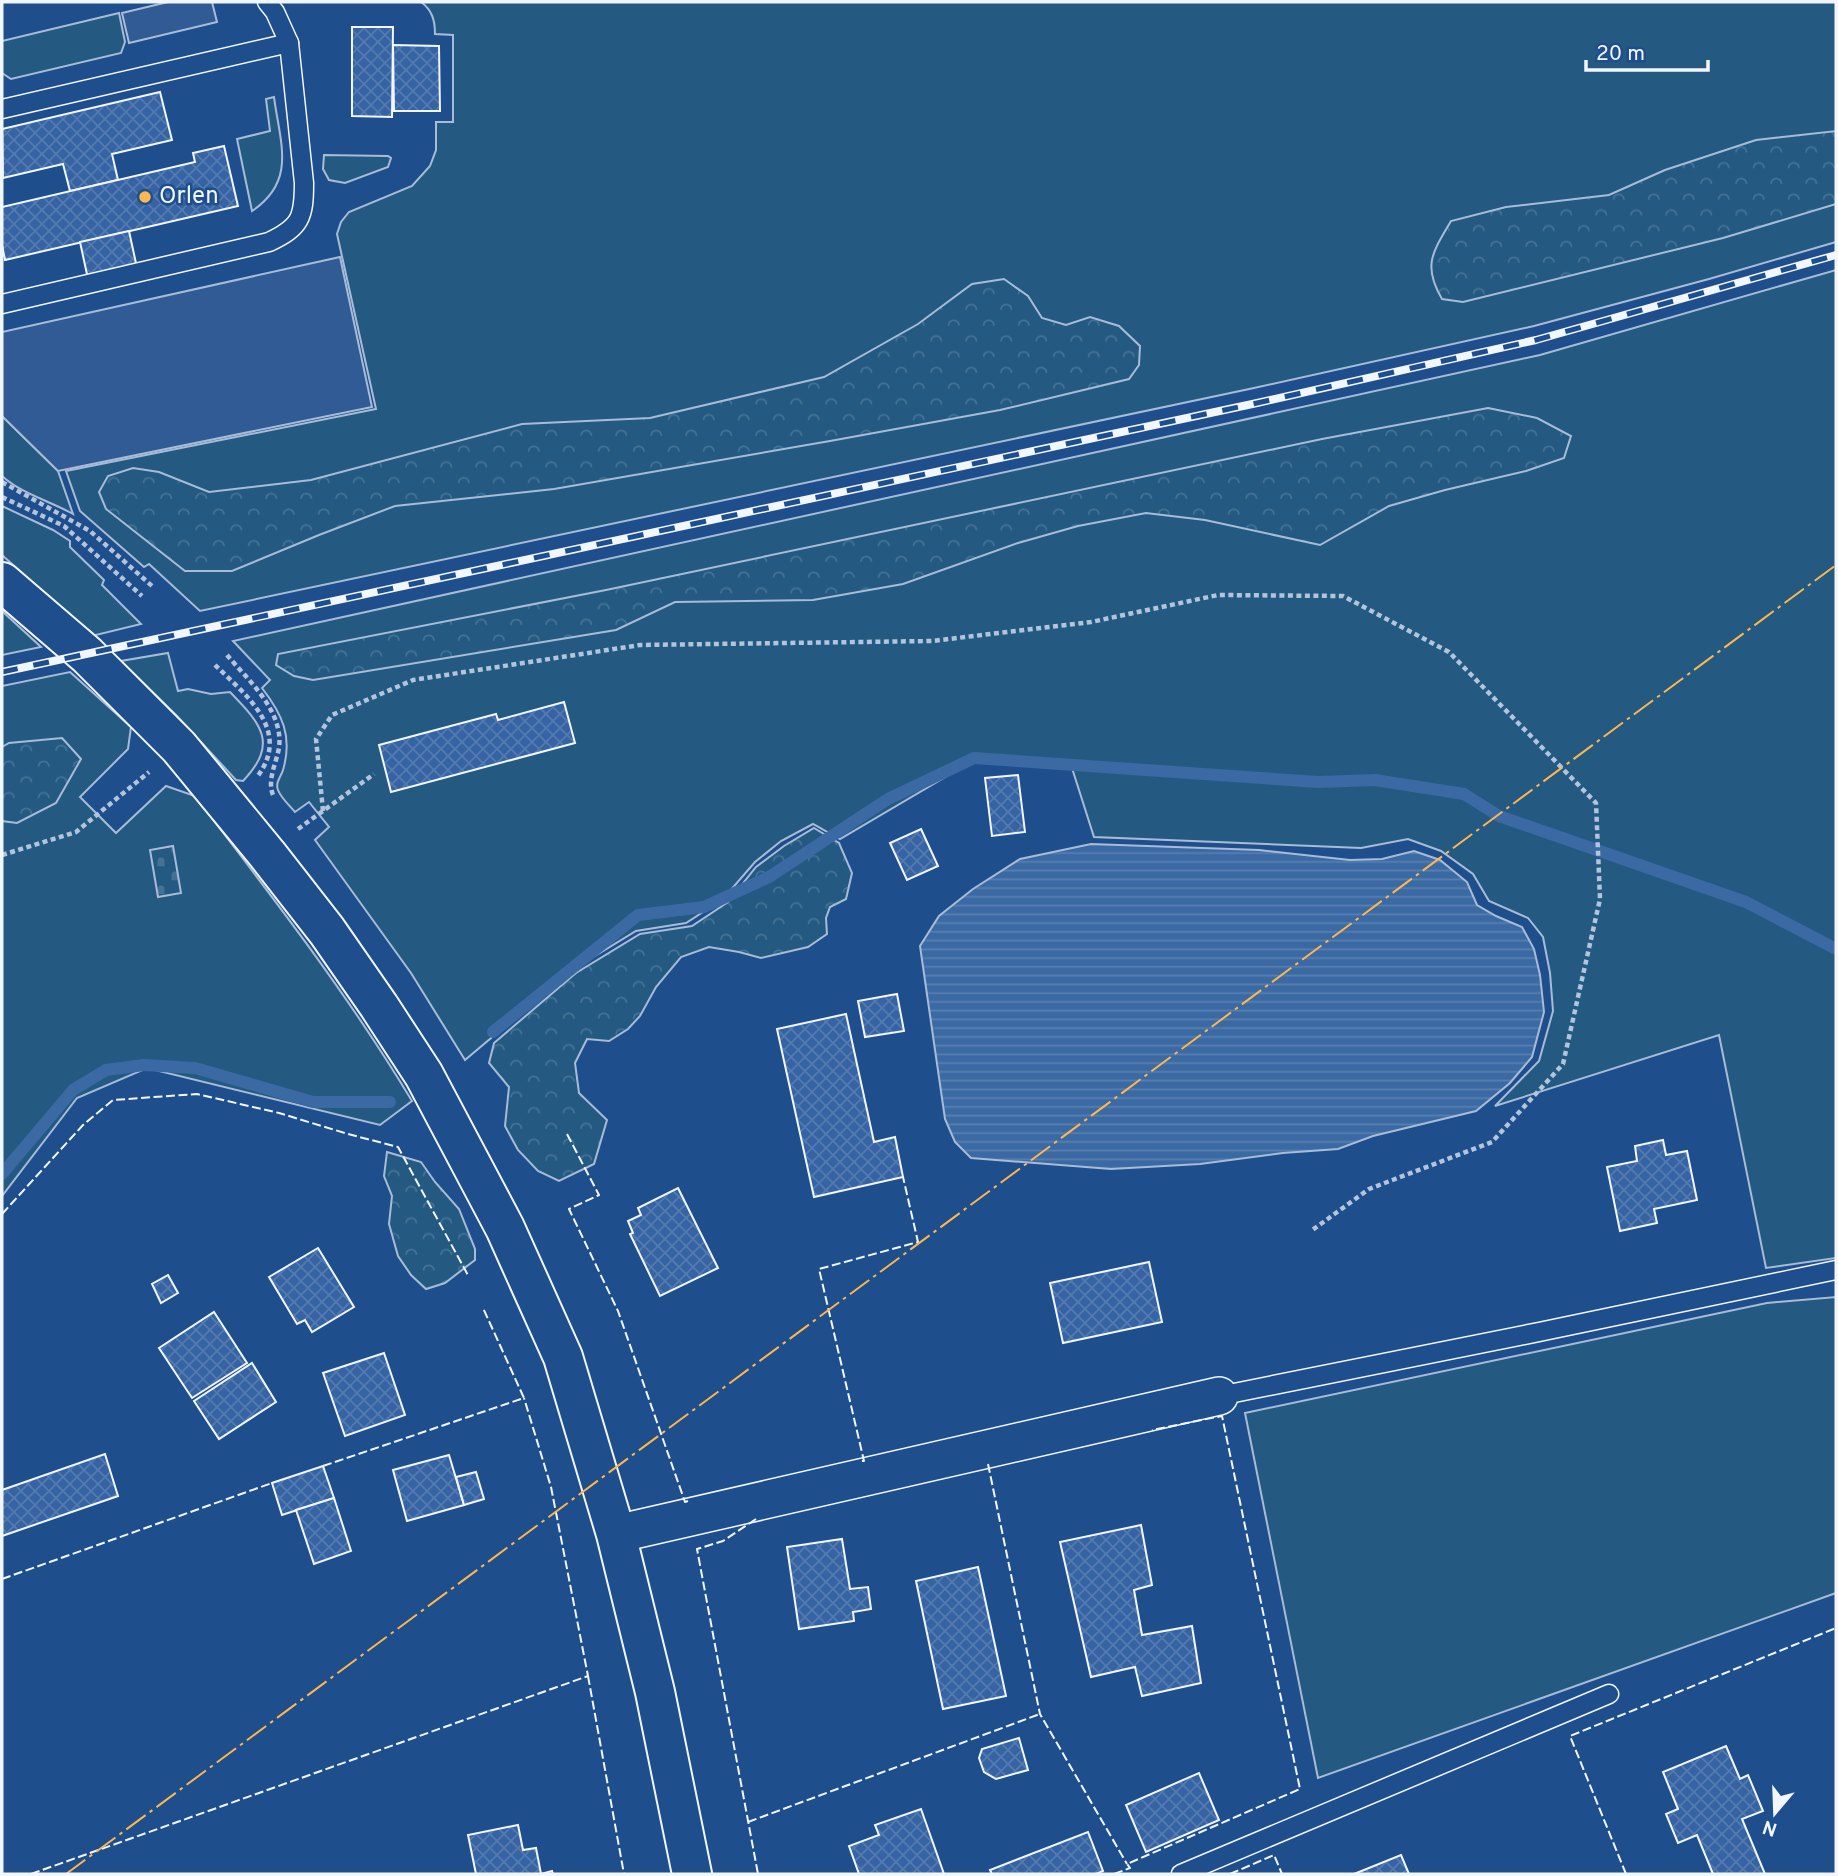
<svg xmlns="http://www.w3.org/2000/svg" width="1838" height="1876" font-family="Overpass,sans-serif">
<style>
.grass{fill:#245a82;stroke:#a8bbd7;stroke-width:2}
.forest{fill:url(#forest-crowns);stroke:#a8bbd7;stroke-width:2}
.cemetery{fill:url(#cemetery-stones);stroke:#a8bbd7;stroke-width:2}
.parking{fill:#305b95;stroke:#a8bbd7;stroke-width:2}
.water{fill:url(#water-rules);stroke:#a8bbd7;stroke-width:2}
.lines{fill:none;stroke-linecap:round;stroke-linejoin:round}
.stream{stroke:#3b69a3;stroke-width:12}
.building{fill:url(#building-cross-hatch);stroke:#f2f6ff;stroke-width:2}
.lane-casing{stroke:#f2f6ff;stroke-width:21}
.street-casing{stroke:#f2f6ff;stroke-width:40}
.secondary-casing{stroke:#f2f6ff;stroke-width:42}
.path{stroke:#b3c4dc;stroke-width:4.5;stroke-dasharray:5 3.5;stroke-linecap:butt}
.lane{stroke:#1f4e8c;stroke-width:18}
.street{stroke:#1f4e8c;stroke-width:37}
.secondary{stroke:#1f4e8c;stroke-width:38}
.rail-casing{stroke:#f2f6ff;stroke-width:8}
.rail{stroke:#1f4e8c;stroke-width:5;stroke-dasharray:16;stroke-linecap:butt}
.fence{stroke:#f2f6ff;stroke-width:2;stroke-dasharray:9 3.5;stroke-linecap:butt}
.power{stroke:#ffb74d;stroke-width:2;stroke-dasharray:24 5 3.5 5;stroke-linecap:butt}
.poi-dot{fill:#ffb74d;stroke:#1f4e8c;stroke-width:2.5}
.labels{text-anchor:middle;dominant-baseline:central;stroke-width:5;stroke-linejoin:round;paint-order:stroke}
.poi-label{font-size:24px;fill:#f2f6ff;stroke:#1f4e8c;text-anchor:start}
</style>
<defs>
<pattern id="forest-crowns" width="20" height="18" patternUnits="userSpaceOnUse" patternTransform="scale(1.75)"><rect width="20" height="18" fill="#245a82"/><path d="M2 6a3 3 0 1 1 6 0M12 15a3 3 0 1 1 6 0" fill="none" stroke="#447295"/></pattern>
<pattern id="cemetery-stones" width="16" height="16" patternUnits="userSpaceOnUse" patternTransform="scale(1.75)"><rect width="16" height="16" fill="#245a82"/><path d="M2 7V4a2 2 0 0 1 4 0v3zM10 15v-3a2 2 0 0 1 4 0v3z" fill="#447295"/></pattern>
<pattern id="water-rules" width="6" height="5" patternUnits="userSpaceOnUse" patternTransform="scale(1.75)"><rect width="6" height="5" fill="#3b69a3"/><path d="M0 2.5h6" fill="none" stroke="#587fb1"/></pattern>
<pattern id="building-cross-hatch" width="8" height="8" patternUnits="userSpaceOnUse" patternTransform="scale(1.75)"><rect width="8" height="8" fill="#3563a3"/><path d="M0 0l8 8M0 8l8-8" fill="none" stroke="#537ab1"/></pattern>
</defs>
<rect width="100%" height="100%" fill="#1f4e8c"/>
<g class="grass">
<path d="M421 2H1836V242L1709 279 1534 326 1254 388 200 611 149 564 144 567 80 511 66 471 376 409 337 234 341 222 349 212 412 186 430 166 436 150V122H453V35L435 34C435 20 432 10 421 2Z"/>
<path d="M119 13 125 42 121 53 11 79 2 73V41Z"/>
<path d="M274 97C280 143 297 181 252 211L237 139 270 131 266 99Z"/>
<path d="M324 155 388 156 391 158 388 167 345 183 329 180 323 169Z"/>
<path d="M1836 270V1258L1766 1268 1719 1035 1495 1106 1539 1061 1553 1011 1550 973 1543 937 1528 918 1489 901 1473 874 1441 851 1408 839 1361 848 1094 837 1071 765 971 762 840 839 813 824 781 841 755 862 723 899 686 923 636 931 572 970 465 1060 411 973 315 840 329 827 309 802 295 812C290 806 281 798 278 790 275 782 281 777 283 770 293 736 282 714 262 688L270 680 233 641 1540 355Z"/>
<path d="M2 416 58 471 73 514C50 501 22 494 2 476Z"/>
<path d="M2 506 53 530 70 541V547L104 580 102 585 141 624 92 636 2 555Z"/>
<path d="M2 611 41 647 2 655Z"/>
<path d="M168 653 178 691 188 689 211 694 230 692C261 724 279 743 243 781L236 780 176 715 121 661Z"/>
<path d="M70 672 131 727 128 749 80 797 116 833 166 786 195 796C271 895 347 993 412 1101L380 1125 147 1068 77 1098 2 1196V686Z"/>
<path d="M1836 1297V1593L1318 1778 1245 1413 1767 1303Z"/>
</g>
<g class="forest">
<path d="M1836 131V204L1723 238 1463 302 1442 299C1422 265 1433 252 1451 221L1506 207 1609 195 1665 170 1756 140Z"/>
<path d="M1004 279 1028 296 1042 318 1066 325 1090 317 1119 326 1140 346 1139 365 1129 379 1000 410 830 441 554 489 395 506 319 535 232 571H185L106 509 99 492 108 476 133 468 159 472 209 492 311 480 522 424 650 418 824 377 918 324 972 284Z"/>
<path d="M1488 408 1537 418 1571 436 1564 458 1526 471 1445 490 1389 506 1320 545 1205 520 1146 513 1078 526 1018 543 903 584 813 600 675 602 616 630 313 680 294 676 276 665 278 654 606 590 1322 439Z"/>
<path d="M62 738 81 759 56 803 17 823 2 821V747L9 743Z"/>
<path d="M814 828 839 843 852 873 846 899 830 907 826 918 827 934 808 947 761 958 739 952 709 947 681 957 656 987 640 1016 628 1029 609 1041 587 1039 575 1063 579 1093 607 1120 594 1164 559 1181 538 1171 518 1150 505 1126 509 1087 489 1063 494 1043 576 973 640 934 692 926 728 902 756 867 784 846Z"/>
<path d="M387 1152 421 1162 435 1182 459 1209 475 1249V1260L445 1283 426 1289 411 1275 398 1256 389 1224 392 1196 384 1176Z"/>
</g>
<path class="cemetery" d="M173 846 181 893 158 897 150 850Z"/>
<g class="parking">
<path d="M168 2H212L217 22 129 43 122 13Z"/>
<path d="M340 257 372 407 58 471 2 416V332Z"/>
</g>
<path class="water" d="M1091 844 1259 850 1350 860 1382 859 1414 851 1440 860 1467 882 1477 905 1496 916 1522 927 1534 949 1540 975 1544 1012 1532 1057 1510 1083 1476 1111 1373 1136 1338 1149 1283 1153 1200 1164 1111 1169 971 1158 955 1142 945 1119 920 946 939 916 973 889 1020 859Z"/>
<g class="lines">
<g class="stream">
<path d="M493 1032 638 915 704 907 769 877 888 799 974 758 1318 782 1375 780 1464 794 1499 816 1746 902 1836 949"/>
<path d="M2 1174 73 1090 106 1070 144 1065 195 1068 313 1102H390"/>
</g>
</g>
<g class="building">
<path d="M352 27H393L392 117 352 116Z"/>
<path d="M393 45 439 46 440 111H394Z"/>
<path d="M160 92 172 140 112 154 118 180 70 191 63 164 3 178 2 129Z"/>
<path d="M224 146 238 206 5 260 2 245V207L195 162 193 153Z"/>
<path d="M129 231 137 268 88 279 80 242Z"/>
<path d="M564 702 575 743 391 792 379 745 496 714 498 720Z"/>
<path d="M1018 775 1025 832 992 836 985 778Z"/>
<path d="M921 829 938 866 907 880 890 843Z"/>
<path d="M897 994 904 1031 865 1037 858 1001Z"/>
<path d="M846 1014 874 1142 895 1137 903 1177 814 1197 777 1029Z"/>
<path d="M1663 1140 1666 1155 1687 1151 1697 1200 1654 1209 1657 1223 1620 1231 1607 1167 1637 1161 1635 1146Z"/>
<path d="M678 1188 718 1268 660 1296 630 1234 633 1233 628 1221 641 1215 638 1208Z"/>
<path d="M318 1248 354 1307 312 1332 305 1320 297 1324 269 1277Z"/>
<path d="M1149 1262 1162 1322 1063 1343 1050 1283Z"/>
<path d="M168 1275 178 1293 161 1303 152 1284Z"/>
<path d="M214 1312 247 1363 192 1398 159 1348Z"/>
<path d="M384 1353 405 1415 345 1436 323 1373Z"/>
<path d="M252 1363 276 1402 219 1439 194 1401Z"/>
<path d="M105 1454 118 1496 2 1536V1490Z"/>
<path d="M449 1455 464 1505 407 1521 393 1470Z"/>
<path d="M323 1466 334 1498 282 1515 272 1483Z"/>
<path d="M476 1472 484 1499 464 1505 456 1477Z"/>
<path d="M334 1498 351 1551 314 1564 296 1510Z"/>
<path d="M1141 1525 1152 1585 1134 1590 1142 1635 1192 1626 1201 1683 1142 1696 1135 1667 1091 1677 1060 1542Z"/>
<path d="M842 1539 850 1589 868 1587 871 1609 853 1612 854 1621 799 1629 787 1547Z"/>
<path d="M978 1567 1006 1696 943 1709 916 1581Z"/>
<path d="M1019 1738 1028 1770 996 1779 984 1772 979 1758 982 1749Z"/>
<path d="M1726 1746 1740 1779 1748 1775 1763 1811 1742 1819 1765 1874H1713L1697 1835 1678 1843 1666 1814 1678 1809 1663 1772Z"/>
<path d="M1199 1773 1219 1820 1146 1852 1126 1805Z"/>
<path d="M921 1809 944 1874H859L849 1846 879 1835 875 1825Z"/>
<path d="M518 1825 523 1850 536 1848 541 1874 552 1871 553 1874H476L468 1835Z"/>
<path d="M1088 1832 1103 1871 1096 1874H992L990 1870Z"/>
<path d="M1401 1855 1409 1874H1354Z"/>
</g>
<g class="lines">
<g class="lane-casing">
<g id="lane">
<path d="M2 109 289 43"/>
<path d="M2 304 269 242C301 227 304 217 304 183L289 43 275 12 267 2"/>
<path d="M1219 1396 1539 1332 1836 1270"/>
<path d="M1181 1874 1609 1694"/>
</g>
</g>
<g class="street-casing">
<path id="street" d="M616 1534 1219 1396"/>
</g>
<g class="secondary-casing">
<path id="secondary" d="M2 582 87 655 179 747 267 854 327 931 379 1006 424 1075 505 1228 563 1357 616 1534 655 1692 692 1874"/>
</g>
<g class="path">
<path d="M2 482 90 531 152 586"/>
<path d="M2 497 64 526 142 596"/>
<path d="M227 655C248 680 284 711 279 748 276 764 267 780 273 795"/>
<path d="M215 665C247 696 292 731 257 777"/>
<path d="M323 811 316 739 332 715 413 680 640 645 932 641 1091 622 1218 595 1343 596 1449 652 1596 803 1600 899 1563 1064 1492 1142 1369 1189 1311 1231"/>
<path d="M298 829 374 774"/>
<path d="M2 855 76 832 149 772"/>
</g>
<use href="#lane" class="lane"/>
<use href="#street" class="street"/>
<use href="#secondary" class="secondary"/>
<g class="rail-casing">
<path id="rail" d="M2 672 1257 403 1536 340 1836 255"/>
</g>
<use href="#rail" class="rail"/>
<g class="fence">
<path d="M567 1134 599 1195 569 1209 618 1311 685 1502 688 1501"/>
<path d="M2 1214 83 1125 113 1100 197 1094 279 1113 348 1134 398 1147 469 1277"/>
<path d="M862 1461H864L819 1269 918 1242 903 1177"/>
<path d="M988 1464 1040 1714 1127 1864"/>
<path d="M323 1466 524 1398 483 1308"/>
<path d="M756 1519 723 1541 697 1549 758 1874"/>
<path d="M2 1579 272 1483"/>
<path d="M588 1676 624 1874"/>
<path d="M748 1822 1040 1714"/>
<path d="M31 1874 588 1676 551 1487 524 1398"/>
<path d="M1114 1874 1130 1868 1127 1864 1300 1789 1222 1416 1152 1430"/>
<path d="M1230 1874 1274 1855 1282 1874"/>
<path d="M1626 1874 1570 1736 1836 1628"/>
</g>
<path class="power" d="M66 1874 1836 565"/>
</g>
<circle class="poi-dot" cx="145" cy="197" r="7"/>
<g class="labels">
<g class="poi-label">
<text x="159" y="197">Orlen</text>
</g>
</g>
<rect width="1838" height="1876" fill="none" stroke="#f2f6ff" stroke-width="7"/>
<g transform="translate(1775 1813) rotate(199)" stroke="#1f4e8c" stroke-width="5" paint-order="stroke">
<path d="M0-5L12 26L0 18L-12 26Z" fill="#f2f6ff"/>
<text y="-10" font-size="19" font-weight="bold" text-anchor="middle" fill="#f2f6ff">N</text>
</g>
<path d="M1586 60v10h122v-10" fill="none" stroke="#f2f6ff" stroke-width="3.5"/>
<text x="1596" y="60" font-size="21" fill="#f2f6ff" stroke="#1f4e8c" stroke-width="5" paint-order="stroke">20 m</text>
</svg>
